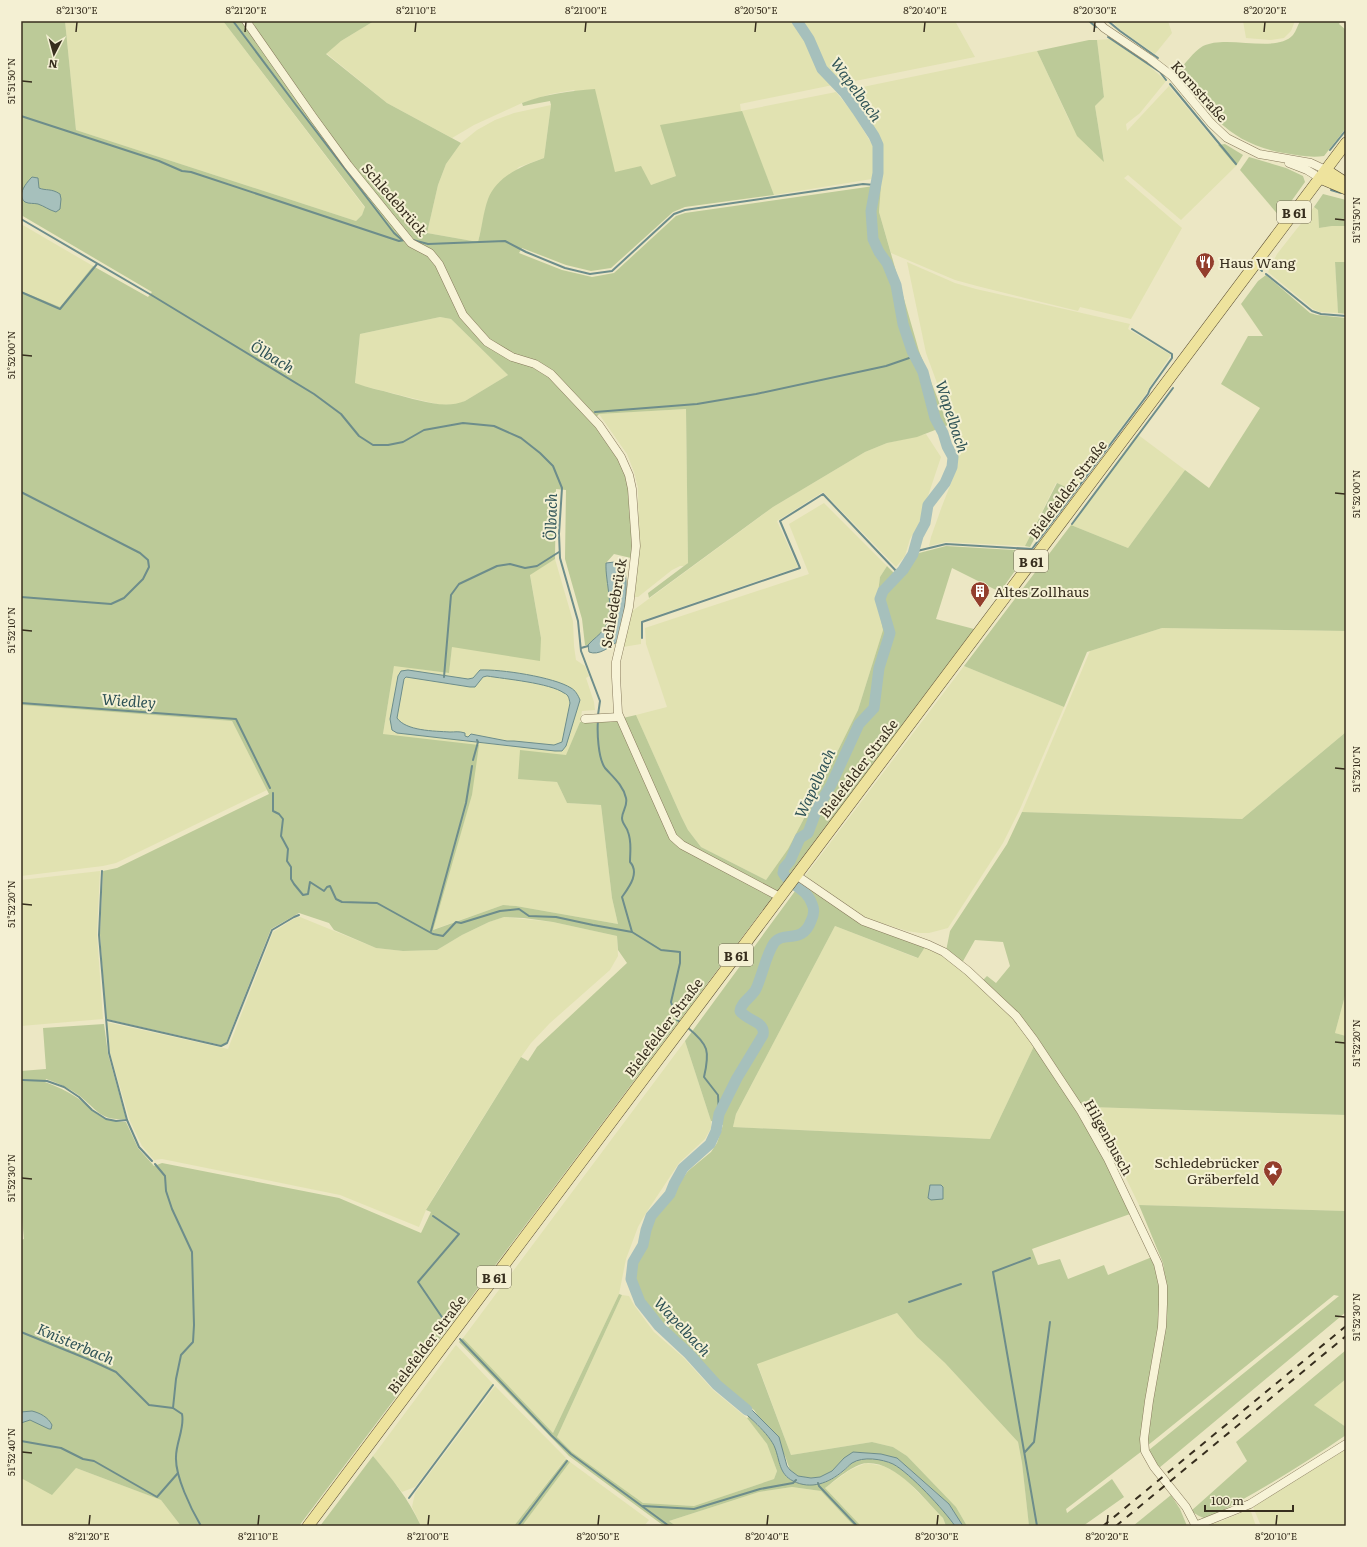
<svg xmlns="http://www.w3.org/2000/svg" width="1367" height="1547" font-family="Literata,serif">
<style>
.farmland{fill:#e1e2b1}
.green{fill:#bcca98;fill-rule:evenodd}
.water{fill:#a6c0bc;stroke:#6d8d8b;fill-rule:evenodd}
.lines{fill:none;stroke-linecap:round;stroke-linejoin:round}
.stream{stroke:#6d8d8b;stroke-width:2}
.river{stroke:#a6c0bc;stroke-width:11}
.minor-casing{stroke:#86795b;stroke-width:9}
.major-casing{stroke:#54472f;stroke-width:12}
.minor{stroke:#f7f3d7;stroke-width:8}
.major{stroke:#eee39d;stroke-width:11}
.rail{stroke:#372e1e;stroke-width:2;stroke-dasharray:7 7;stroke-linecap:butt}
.ticks{fill:none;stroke:#372e1e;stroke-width:1.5}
.labels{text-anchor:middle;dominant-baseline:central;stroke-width:4;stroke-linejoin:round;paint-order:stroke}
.shield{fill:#f4f0d3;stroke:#706854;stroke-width:1}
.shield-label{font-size:13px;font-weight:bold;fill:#372e1e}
.street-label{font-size:14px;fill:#372e1e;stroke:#f4f0d3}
.poi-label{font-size:14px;fill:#372e1e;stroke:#f4f0d3;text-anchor:start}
.water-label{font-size:15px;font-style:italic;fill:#2e5256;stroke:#f4f0d3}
.neatline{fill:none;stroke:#372e1e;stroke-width:1.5}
.ticks-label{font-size:10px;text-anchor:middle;fill:#372e1e}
</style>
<rect width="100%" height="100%" fill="#ece7c4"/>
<g class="farmland">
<path d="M65 21H223L365 208 362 215 356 221 76 130Z"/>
<path d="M374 21H793L806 40 819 71 833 85 740 104 741 111 836 92 853 113 873 146 874 155V172L872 179 774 195 741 111 676 176 651 185 615 173 574 90 551 94 522 103 474 125 452 138 387 103 326 53 341 41Z"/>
<path d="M801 21H955L975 57 840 84 827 71 812 37Z"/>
<path d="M1111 21H1168L1172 33 1155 54 1123 32Z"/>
<path d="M1243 21H1295L1291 31 1284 38 1271 40 1246 38Z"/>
<path d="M1110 39 1147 64 1166 81 1140 113 1126 124 1127 131 1169 86 1236 166 1181 220 1128 175 1124 178 1182 228 1131 319 1080 307 1078 311 977 286 955 280 891 253 879 212 883 155 881 145 861 108 848 90 1037 51 1070 122 1104 161 1095 106 1104 97 1097 40Z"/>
<path d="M551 105 544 158 519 167 488 199 478 242 427 233 438 185 446 164 461 143 477 130 495 120 514 113Z"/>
<path d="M1314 207 1318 210 1319 228 1332 226H1346V262H1335L1338 313 1320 312 1313 309 1268 272 1277 254Z"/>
<path d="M21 224 93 266 60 307 21 291Z"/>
<path d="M907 262 955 283 976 289 1130 324 1128 329 1171 355 1149 388 1146 394 1074 491 1056 483 1025 546 946 542 929 546 931 537 942 506 957 468 959 443 926 353Z"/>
<path d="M440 317 451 319 508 375 465 401 458 404 441 405 424 401 355 384 360 334Z"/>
<path d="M686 409 688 563 684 566H680L672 570 638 597H633L639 547 638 488 634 472 627 454 599 414Z"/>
<path d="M926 434 941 457 918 526 910 539 905 556 896 567 823 492 777 521 798 567 641 621V644L623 647 631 612 773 507 865 452 887 443Z"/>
<path d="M1137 434 1185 470 1128 548 1071 525Z"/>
<path d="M824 503 887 566 880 577 877 600 883 630 858 710 811 805 788 849 766 880 701 847 688 830 681 816 636 715 667 707 646 644 645 628 809 574 789 524Z"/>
<path d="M555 559 573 621 574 646 576 660 585 666 589 676 586 678 594 702 595 710 582 711 580 722 566 756 518 778 557 782 567 803 601 805 612 898 618 924 516 906 503 905 432 930 472 795 383 734 394 665 449 673 452 647 541 638 530 574Z"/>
<path d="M1162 628 1346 631V732L1242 819 1022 812 1090 651Z"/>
<path d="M964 666 1064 707 1020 809 1003 843 948 928 929 933H920L907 931 865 918 805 876Z"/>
<path d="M21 705 232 721 267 790 116 863 103 866 21 876Z"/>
<path d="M100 871 97 934 103 1019 21 1026V880Z"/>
<path d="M300 917 376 948 403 951 437 950 462 935 489 922 504 917 553 922 617 936 618 956 610 970 550 1023 531 1043 521 1057 439 1188 426 1210 419 1227 340 1195 162 1159 154 1160 142 1146 130 1121 110 1053 106 1022 228 1049 273 932 295 918Z"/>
<path d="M835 926 917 958 925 947 943 955 966 972 1014 1017 1035 1044 990 1139 733 1127 736 1114Z"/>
<path d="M1346 992V1036L1335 1033Z"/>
<path d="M685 1041 711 1121V1128L705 1139 679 1163 646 1213 638 1227 626 1259 619 1294 553 1433 463 1338Z"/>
<path d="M1089 1107 1346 1115V1211L1139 1205 1101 1127Z"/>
<path d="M622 1295 629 1296 634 1305 654 1332 684 1358 713 1390 747 1418 761 1435 767 1444 777 1471 774 1479 694 1506 643 1503 572 1452 557 1437Z"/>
<path d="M897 1313 917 1337 945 1363 1018 1442 1022 1463 1029 1526H967L956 1507 907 1456 893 1447 872 1442 791 1455 757 1363Z"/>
<path d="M456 1345 493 1384 415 1487 402 1492 373 1456Z"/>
<path d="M1346 1379V1427L1314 1405Z"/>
<path d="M495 1386 566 1458 514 1526H421L412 1507 415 1493Z"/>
<path d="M1346 1449V1526H1261L1253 1507Z"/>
<path d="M570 1462 649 1520 644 1526H522Z"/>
<path d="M866 1463 883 1466 900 1474 943 1518 946 1526H861L825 1488 850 1470Z"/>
<path d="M76 1468 161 1500 181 1526H21V1478Z"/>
<path d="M792 1487 821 1491 854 1526H676L669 1521 759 1492Z"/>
<path d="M1250 1509 1256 1526H1205L1222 1521Z"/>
</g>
<g class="green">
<path d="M21 21H65L76 130 356 221 362 215 365 207 223 21H374L341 41 326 54 387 103 461 143 446 164 438 185 427 233 478 242C482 228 483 213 488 199 497 176 522 166 544 158L551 105 550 101 523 106 522 103C545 94 570 91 595 89L615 172 641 166 651 185 676 176 660 125 742 111 774 195 685 207 673 212 611 268 591 271 566 265 522 248 519 253 562 270 592 277 614 273 676 216 685 213 881 185 879 212 919 351 948 425 917 437 887 443 865 452 773 507 649 598 648 593 688 563 686 409 599 414 592 422 600 431 619 459 626 476 629 489 632 546 631 558 614 554 606 563C605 583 616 611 604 629 600 635 593 639 588 645H585L582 619 565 559 566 490 556 489 555 559 530 575 541 638 540 661 452 647 449 673 394 666 383 734 479 745 472 795 433 930 503 905 516 906 618 924 612 898 601 805 567 803 557 782 518 779 520 750 566 755 580 722 614 720 636 715 681 816 688 830 701 847 766 880 788 849 811 805 858 710 883 630 877 600 880 577 887 566 900 579 919 553 946 546 1029 551 1000 592 952 568 936 619 974 629 299 1526H181L161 1500 76 1468 52 1495 21 1478V1240L24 1239 21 1207V1071L46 1069 43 1028 104 1024 108 1054 126 1119C101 1121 97 1110 80 1096 69 1088 58 1083 46 1079L45 1082C56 1086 67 1091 76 1097 96 1111 99 1122 126 1122L138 1148 154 1166 162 1163 339 1198 421 1233 431 1212 426 1210 521 1057 528 1061 537 1047 627 963 618 950 617 936 553 922 524 918 504 917 489 922 462 935 437 950 403 951 376 948 334 930 329 923 299 913 271 929 226 1043 221 1045 106 1019 100 934 103 871 117 868 269 794 232 721 21 705V291L60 307 93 266 148 297 152 292 21 215ZM440 317 451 319 508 375 465 401C443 410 416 399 394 394 381 390 368 388 355 383L360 334Z"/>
<path d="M1300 21H1341L1339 24 1346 30V128L1324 156C1310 158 1297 155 1284 153 1228 143 1211 114 1177 73 1185 64 1193 52 1203 46 1227 34 1276 54 1293 35 1296 31 1298 25 1300 21Z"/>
<path d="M1089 40H1097L1104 97 1095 106 1104 162 1077 136 1037 51Z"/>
<path d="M1225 144 1243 155 1236 166 1218 145Z"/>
<path d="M1249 157 1286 168 1303 176 1305 182 1280 217 1240 170Z"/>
<path d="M1323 194 1346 200V226H1332L1319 228 1318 210 1314 207Z"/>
<path d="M1335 262H1346V314L1338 313Z"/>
<path d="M1266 275 1310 313 1317 315 1346 318V631L1162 628 1087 652 1064 707 964 666 1071 525 1128 548 1185 470 1209 488 1260 408 1221 384 1248 336H1263L1241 304 1258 281Z"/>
<path d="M1057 483 1074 491 1068 499 1057 495 1030 547 1025 546Z"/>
<path d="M1346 732V992L1335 1033 1346 1036V1115L1089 1107 1085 1110 1037 1037 982 981 987 976 996 983 1010 966 1003 942 975 940 962 963 946 951 950 931 1007 844 1022 812 1242 819Z"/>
<path d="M801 883 862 923 925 947 918 958 835 926 736 1114 733 1127 990 1139 1035 1044 1079 1116 1111 1171 1130 1214 1032 1249 1038 1265 1060 1259 1068 1279 1104 1265 1108 1275 1152 1257 1161 1286V1304L1142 1451 1066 1509 1067 1513 1112 1479 1124 1497 1083 1526H1029L1022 1463 1018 1442 945 1363 917 1337 897 1313 757 1364 791 1455 872 1442 893 1447 907 1456 956 1507 967 1526H963L949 1504 897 1458 881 1454 854 1452 844 1458 832 1471 820 1477 811 1478 798 1476 790 1470 785 1456 754 1410 720 1382 691 1350 663 1324 644 1300 635 1280 637 1262 646 1247 649 1230 655 1218 675 1195 678 1185 688 1171 711 1152 717 1143 723 1125 711 1121 685 1041Z"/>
<path d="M1139 1205 1346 1211V1312L1159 1468 1149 1450 1339 1296 1334 1295 1147 1446 1166 1286 1163 1263Z"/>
<path d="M619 1294 622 1295 557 1437 572 1452 643 1503 694 1506 774 1479 777 1471 767 1444 747 1418 749 1417C756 1425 766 1432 772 1441 781 1455 776 1475 795 1482 814 1489 833 1482 847 1468 849 1466 850 1464 851 1463 853 1462 857 1461 860 1460 870 1458 883 1459 893 1464 909 1472 945 1510 955 1526H946L943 1518C924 1499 897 1462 867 1463 853 1464 836 1480 825 1488L861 1526H854L821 1491 792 1487 759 1492 669 1521 676 1526H664L569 1456 459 1342 463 1338 553 1433Z"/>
<path d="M1346 1350V1379L1314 1405 1346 1427V1435C1301 1466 1255 1494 1206 1519L1199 1516 1191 1511 1247 1461 1236 1442Z"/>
<path d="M373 1456C392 1479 408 1498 421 1526H320Z"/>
<path d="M566 1459 570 1462 522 1526H514Z"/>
<path d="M1171 1495 1180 1509 1187 1526H1133Z"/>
</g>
<g class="water">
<path d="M32 177 38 178 39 188C46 191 51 188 60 194L61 199 60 209 56 212C49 210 44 206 38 204 34 203 29 204 25 202 16 195 27 182 32 177Z"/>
<path d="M623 561C630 586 624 618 617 642 609 647 599 656 589 652L588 645C593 639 600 635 604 629 616 611 605 583 606 563Z"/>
<path d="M408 670 468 679 473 678 480 670C500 669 554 677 571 688 575 690 578 695 580 700L566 746 562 751H555L397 733 392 730 390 719 398 676 401 671ZM487 676C505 679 550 683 564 693 569 695 569 699 570 703L562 742 554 745 514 741H507L471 734 468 737 465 736V733C459 731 455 732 450 732 434 731 406 731 397 718L404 679 406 677 470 687H475L483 677Z"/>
<path d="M930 1185H941L943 1187V1199L931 1200 928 1198Z"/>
<path d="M740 1398 779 1437 787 1466 790 1470 798 1476 811 1478 820 1477 832 1471 844 1458 853 1452 881 1454 897 1458 949 1504 963 1526H955C944 1510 910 1473 893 1464 882 1459 863 1456 852 1463 849 1465 846 1469 843 1471 829 1483 811 1490 793 1481 779 1474 780 1461 775 1448 770 1434 746 1414 734 1404Z"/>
<path d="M32 1411C40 1413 48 1417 52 1425L51 1429H49L30 1420 21 1423V1412Z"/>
</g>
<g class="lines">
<g class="stream">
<path d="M233 21 296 105 394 233 402 240"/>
<path d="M1089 21 1096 27"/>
<path d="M1108 21 1120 31 1158 58"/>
<path d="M1108 37 1160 72 1166 80"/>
<path d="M1170 84 1236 164"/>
<path d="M21 116 159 161 182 171 191 172 399 241 405 240"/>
<path d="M1330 150 1346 130"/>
<path d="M1331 190 1341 193"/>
<path d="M21 219 153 296 314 394 341 414 359 436 373 445H388L403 442 424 430 463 423 494 426 521 438 540 453 553 466 562 488 559 534 560 558 578 621 581 651 600 701 598 715"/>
<path d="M413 240 428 244 505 241 526 252 565 268 590 274 612 271 674 214 685 210 863 184 875 185"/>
<path d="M1259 268 1262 271"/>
<path d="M1266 274 1312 311 1321 314 1346 316"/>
<path d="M21 292 60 309 97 264"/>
<path d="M595 412 697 404 756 394 886 366 915 356"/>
<path d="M21 492 140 553 148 560 149 567 143 579 124 598 111 604 21 597"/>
<path d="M1072 524 1173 388"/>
<path d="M913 554 917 551 946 544 1032 549 1148 394 1150 389 1172 358V354L1132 329"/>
<path d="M642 638V622L800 568 780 521 823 494 899 574"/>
<path d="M581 648 588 646"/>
<path d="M444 677 451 595 459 584 497 566 510 564 525 568 537 566 559 552"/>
<path d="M21 703 236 719 270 788"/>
<path d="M598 720C597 732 598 758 605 768 613 777 623 785 626 798 628 806 622 811 622 818 622 824 627 827 628 832 632 842 630 851 630 862 640 873 629 887 622 897L632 932 661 950 680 952V963L671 1002 677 1020 682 1023"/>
<path d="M473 760 478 742 477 740"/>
<path d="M273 793V811L279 814 283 819 281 836 288 849 287 861 291 867V879L294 884 303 895 308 894 310 882 324 891 327 887 330 886 336 899 342 902 377 903 433 934 443 936 456 922 461 923 500 911 519 909 529 916 556 917 593 925 632 932"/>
<path d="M102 871 99 935 109 1053 127 1120 139 1147 152 1161"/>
<path d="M431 931 466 803 472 766"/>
<path d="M107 1020 221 1046 227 1043 272 930 294 917 299 915"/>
<path d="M687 1027C709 1045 710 1051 704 1077L718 1095 719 1114"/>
<path d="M23 1080 47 1081 64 1087 79 1097 92 1110 106 1119 116 1121 127 1120"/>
<path d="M155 1164 165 1176 166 1191 172 1209 192 1252 194 1325 193 1342 181 1355 176 1379 173 1408"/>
<path d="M433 1216 459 1234 418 1282 448 1326"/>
<path d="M1030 1258 993 1272 1037 1526"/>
<path d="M909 1302 961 1284"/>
<path d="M21 1332 90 1360 116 1372 149 1405 173 1408 182 1414C185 1428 176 1442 176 1457 175 1476 191 1509 201 1526"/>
<path d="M460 1339 551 1435 571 1454 669 1526"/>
<path d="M21 1441 61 1448 83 1459 94 1461 157 1497 178 1473"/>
<path d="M1025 1452 1034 1442 1050 1322"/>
<path d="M818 1483 819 1486 857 1526"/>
<path d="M409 1498 493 1385"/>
<path d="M643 1506 694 1509 760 1489 793 1483 796 1480"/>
<path d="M518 1526 567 1461"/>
</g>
<path class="river" d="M747 1410 717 1385 689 1354 659 1326 640 1302 631 1279 633 1262 643 1245 646 1230 651 1216 670 1194 674 1184 683 1168 710 1144 716 1131 719 1114 737 1078 763 1035C766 1021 747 1021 740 1011 741 1002 752 997 756 989 762 976 766 955 774 943 784 930 802 945 811 921 814 915 815 910 812 904 806 887 790 886 783 873L784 868 790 861 800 838 808 833 817 809 831 785 859 724 874 708 879 668 890 633 880 599 883 591 903 570 913 554 918 536 925 523 928 505 945 483 952 467 953 457 947 446 943 433 935 418 923 372 912 351 903 324 896 285 887 263 879 252 873 239 871 211 878 173V145L874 136 857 110 845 93 822 69 809 39 797 21"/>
<g class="minor-casing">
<g id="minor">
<path d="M246 21 313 117 348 165 411 243 430 253 439 264 463 315 487 342 512 357 535 364 551 374 599 425 621 457 629 475 632 489 636 546 629 607 616 662V677L618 713 673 837 682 845 780 897"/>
<path d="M1097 21 1104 28 1150 59 1172 76 1211 123 1227 138 1259 154 1311 163 1326 170"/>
<path d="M1289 163 1307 170 1320 178"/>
<path d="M585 719 619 717"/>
<path d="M796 875 863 921 929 945 944 952 968 971 1016 1016 1034 1040 1081 1111 1108 1159 1158 1264 1163 1286V1304L1162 1327 1149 1401 1144 1439 1145 1451 1154 1467 1186 1507 1196 1526"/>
<path d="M1195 1526 1250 1504 1346 1444"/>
</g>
</g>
<g class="major-casing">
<g id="major">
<path d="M1326 170 1346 183"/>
<path d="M1320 178 1346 189"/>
<path d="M308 1526 1346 143"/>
</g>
</g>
<use href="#minor" class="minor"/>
<use href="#major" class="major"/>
<g class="rail">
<path d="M1103 1526 1346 1326"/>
<path d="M1116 1526 1346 1336"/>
</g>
</g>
<path class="ticks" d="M76 32 77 22M245 32 246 22M415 32 416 22M585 32 586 22M755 32 756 22M924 32 925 22M1094 32 1095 22M1264 32 1265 22M22 81 32 82M1335 219 1345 220M22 355 32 356M1335 493 1345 494M22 630 32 631M1335 768 1345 769M22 904 32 905M1335 1042 1345 1043M22 1178 32 1179M1335 1316 1345 1317M22 1452 32 1453M89 1525 90 1515M258 1525 259 1515M428 1525 429 1515M598 1525 599 1515M767 1525 768 1515M937 1525 938 1515M1107 1525 1108 1515M1276 1525 1277 1515"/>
<defs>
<g id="restaurant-pin" transform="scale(1)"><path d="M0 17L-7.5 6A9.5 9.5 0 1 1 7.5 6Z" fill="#933e2d" stroke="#f4f0d3"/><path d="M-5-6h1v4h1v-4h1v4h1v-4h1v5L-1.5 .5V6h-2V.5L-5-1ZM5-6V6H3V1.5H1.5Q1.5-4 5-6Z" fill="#fff"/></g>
<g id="building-pin" transform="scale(1)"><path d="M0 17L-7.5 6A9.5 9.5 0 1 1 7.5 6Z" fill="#933e2d" stroke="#f4f0d3"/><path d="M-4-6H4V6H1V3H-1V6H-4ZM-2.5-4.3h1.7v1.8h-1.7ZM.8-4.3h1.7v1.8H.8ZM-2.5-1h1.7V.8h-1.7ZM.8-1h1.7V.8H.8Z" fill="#fff"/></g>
<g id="sight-pin" transform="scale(1)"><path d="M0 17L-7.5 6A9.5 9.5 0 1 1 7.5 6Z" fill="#933e2d" stroke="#f4f0d3"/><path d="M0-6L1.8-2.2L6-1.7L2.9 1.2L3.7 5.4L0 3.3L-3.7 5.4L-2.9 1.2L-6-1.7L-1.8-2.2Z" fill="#fff"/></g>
</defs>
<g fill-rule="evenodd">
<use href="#restaurant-pin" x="1205" y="262"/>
<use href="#building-pin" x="980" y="591"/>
<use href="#sight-pin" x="1273" y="1170"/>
</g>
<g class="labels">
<g class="shield">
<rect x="1277" y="201" width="34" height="22" rx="3"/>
<rect x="1014" y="550" width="34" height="22" rx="3"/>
<rect x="719" y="944" width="34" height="22" rx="3"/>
<rect x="477" y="1266" width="34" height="22" rx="3"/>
</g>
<g class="shield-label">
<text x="1294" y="212">B 61</text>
<text x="1031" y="561">B 61</text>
<text x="736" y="955">B 61</text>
<text x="494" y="1277">B 61</text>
</g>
<g class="street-label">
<text transform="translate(1200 91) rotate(48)">Kornstraße</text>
<text transform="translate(395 199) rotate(49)">Schledebrück</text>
<text transform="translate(1067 489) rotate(-53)">Bielefelder Straße</text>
<text transform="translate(613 603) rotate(-80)">Schledebrück</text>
<text transform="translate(858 768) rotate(-53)">Bielefelder Straße</text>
<text transform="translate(663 1027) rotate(-53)">Bielefelder Straße</text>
<text transform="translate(1109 1137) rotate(61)">Hilgenbusch</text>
<text transform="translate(426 1344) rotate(-53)">Bielefelder Straße</text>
</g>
<g class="poi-label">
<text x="1219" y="262">Haus Wang</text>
<text x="994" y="591">Altes Zollhaus</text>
<text x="1259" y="1162" text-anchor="end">Schledebrücker<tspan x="1259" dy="16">Gräberfeld</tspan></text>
</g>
<g class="water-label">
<text transform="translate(857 89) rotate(54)">Wapelbach</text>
<text transform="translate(273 356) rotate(31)">Ölbach</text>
<text transform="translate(953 416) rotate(72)">Wapelbach</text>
<text transform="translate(550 517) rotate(-89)">Ölbach</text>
<text transform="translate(129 700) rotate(4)">Wiedley</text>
<text transform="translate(814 783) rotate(-65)">Wapelbach</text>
<text transform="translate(683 1326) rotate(47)">Wapelbach</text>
<text transform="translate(76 1343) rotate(23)">Knisterbach</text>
</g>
</g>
<rect width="1367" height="1547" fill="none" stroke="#f4f0d3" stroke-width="44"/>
<g transform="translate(54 54) rotate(186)" stroke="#f4f0d3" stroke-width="3" paint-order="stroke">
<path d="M0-3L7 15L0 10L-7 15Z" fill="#372e1e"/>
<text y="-6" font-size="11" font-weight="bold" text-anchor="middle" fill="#372e1e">N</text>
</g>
<path d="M1205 1505v6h88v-6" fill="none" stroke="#372e1e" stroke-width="2"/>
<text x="1211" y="1505" font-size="12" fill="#372e1e" stroke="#f4f0d3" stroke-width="3" paint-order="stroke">100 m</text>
<rect x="22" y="22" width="1323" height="1503" class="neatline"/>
<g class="ticks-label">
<text x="77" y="14">8°21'30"E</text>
<text x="246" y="14">8°21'20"E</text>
<text x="416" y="14">8°21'10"E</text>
<text x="586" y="14">8°21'00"E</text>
<text x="756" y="14">8°20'50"E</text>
<text x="925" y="14">8°20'40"E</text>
<text x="1095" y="14">8°20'30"E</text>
<text x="1265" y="14">8°20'20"E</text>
<text transform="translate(11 81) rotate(-90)" y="4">51°51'50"N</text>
<text transform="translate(1356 220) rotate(-90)" y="4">51°51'50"N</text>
<text transform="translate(11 355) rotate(-90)" y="4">51°52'00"N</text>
<text transform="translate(1356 494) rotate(-90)" y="4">51°52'00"N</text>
<text transform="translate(11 630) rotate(-90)" y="4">51°52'10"N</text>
<text transform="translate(1356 769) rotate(-90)" y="4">51°52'10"N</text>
<text transform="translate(11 904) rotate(-90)" y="4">51°52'20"N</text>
<text transform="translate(1356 1043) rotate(-90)" y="4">51°52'20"N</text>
<text transform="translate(11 1178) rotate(-90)" y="4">51°52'30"N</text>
<text transform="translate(1356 1317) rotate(-90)" y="4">51°52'30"N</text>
<text transform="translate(11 1452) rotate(-90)" y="4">51°52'40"N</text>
<text x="89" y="1540">8°21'20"E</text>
<text x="258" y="1540">8°21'10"E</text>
<text x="428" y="1540">8°21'00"E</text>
<text x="598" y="1540">8°20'50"E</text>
<text x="767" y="1540">8°20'40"E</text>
<text x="937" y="1540">8°20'30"E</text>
<text x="1107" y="1540">8°20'20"E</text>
<text x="1276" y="1540">8°20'10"E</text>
</g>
</svg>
